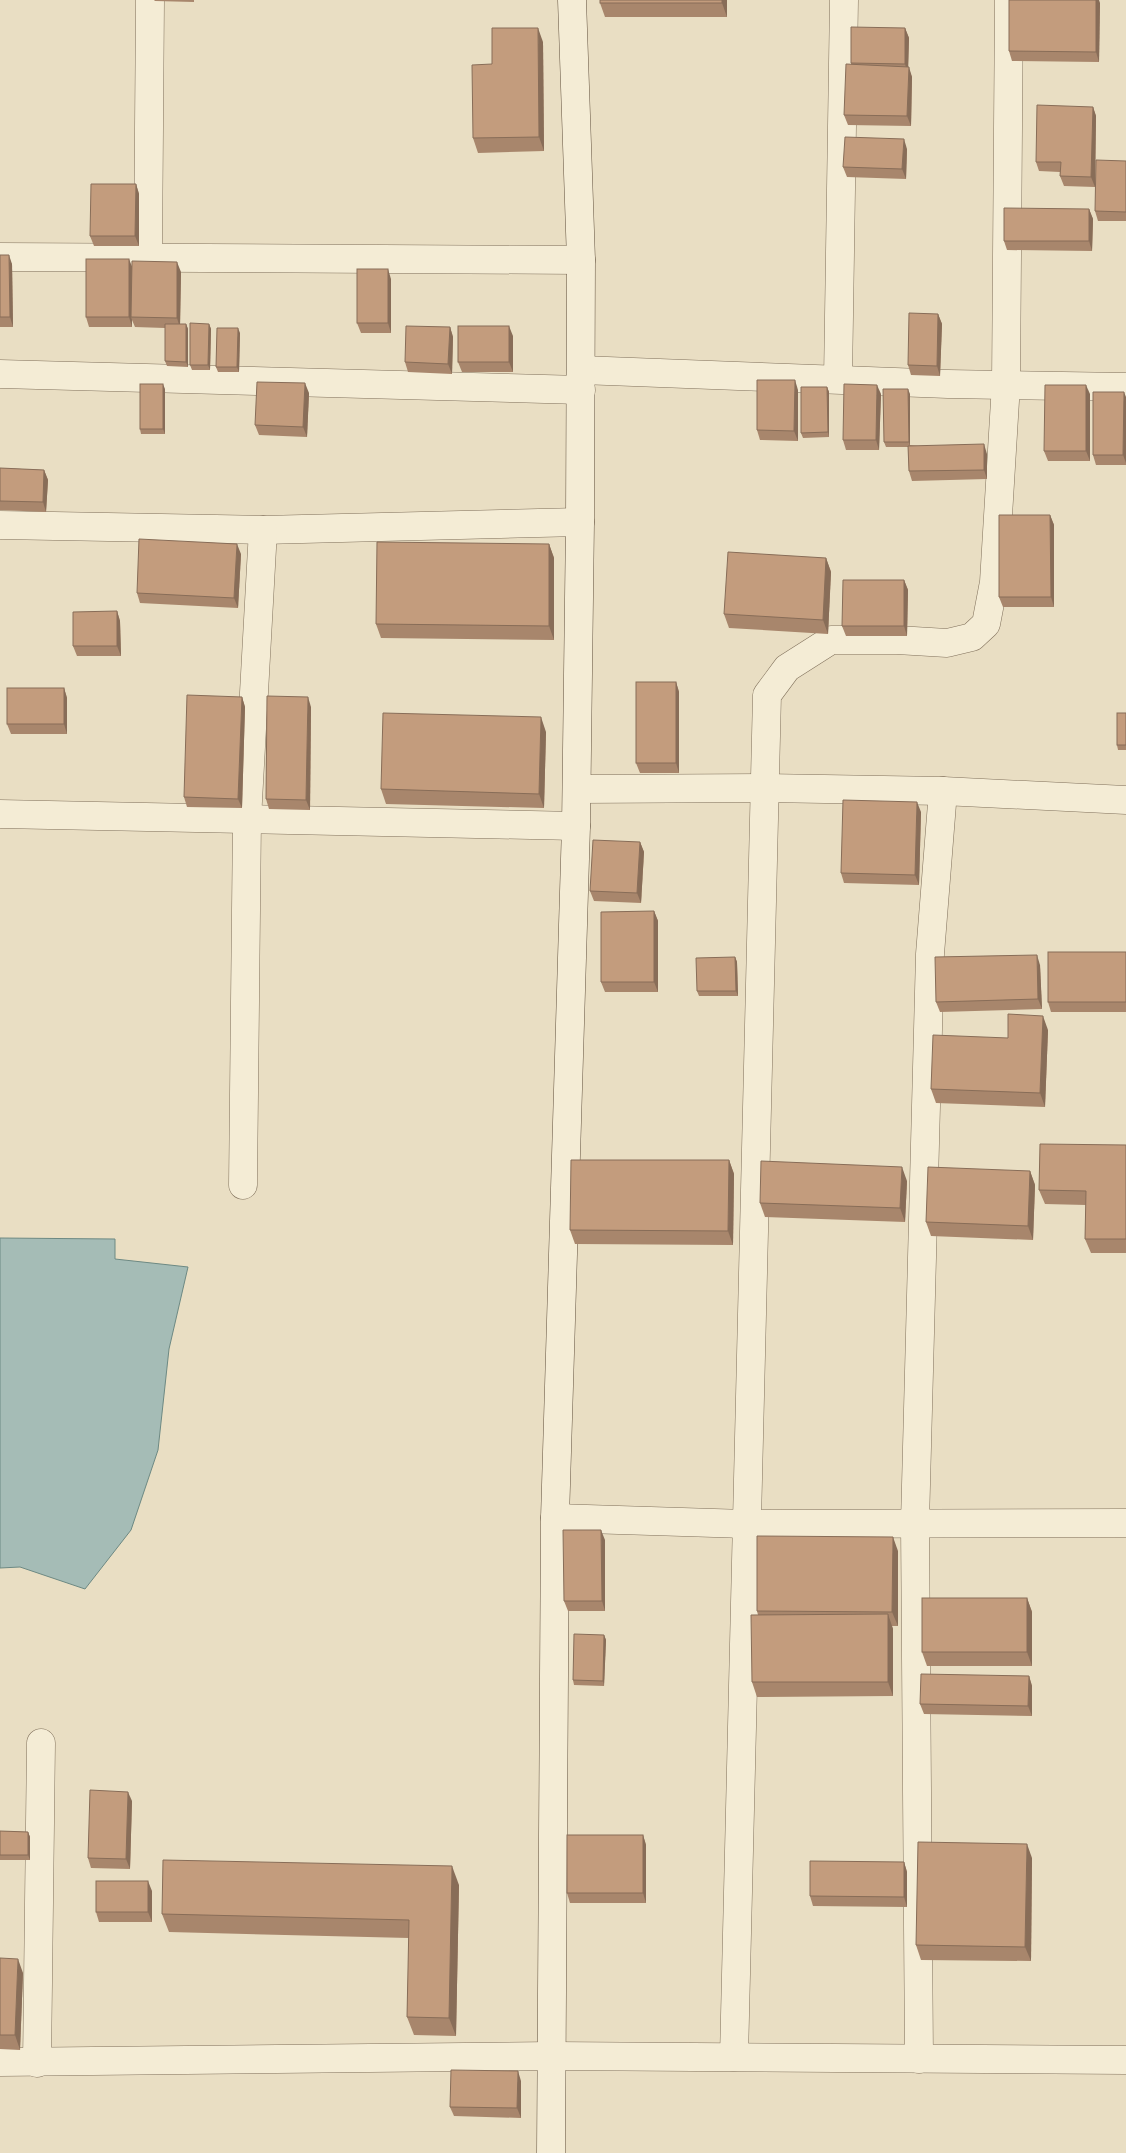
<svg xmlns="http://www.w3.org/2000/svg" width="1126" height="2153" font-family="'Times New Roman',serif">
<style>
.water{fill:#a5bcb6;stroke:#6d8983}
.lines{fill:none;stroke-linecap:round;stroke-linejoin:round}
.street-casing{stroke:#81715c;stroke-width:29}
.secondary-casing{stroke:#63523f;stroke-width:29}
.street{stroke:#f4ecd5;stroke-width:28}
.secondary{stroke:#f4ecd5;stroke-width:28}
.wall{fill:#a8866c}
.shaded-wall{fill:#886d58}
.building{fill:#c39c7d;stroke:#886d58}
</style>
<rect width="100%" height="100%" fill="#e9dec3"/>
<path class="water" d="M0 1238 115 1239V1259L188 1267 169 1349 158 1450 131 1530 85 1589 20 1567 0 1568Z"/>
<g class="lines">
<g class="street-casing">
<g id="street">
<path d="M0 257 581 260"/>
<path d="M148 257 150 0"/>
<path d="M581 370 948 384 1126 387"/>
<path d="M0 374 581 390"/>
<path d="M838 379 844 0"/>
<path d="M0 525 263 530 580 522"/>
<path d="M577 789 765 788 943 791 1126 800"/>
<path d="M0 814 576 826"/>
<path d="M243 1185 247 819 263 530"/>
<path d="M555 1518 746 1524 1126 1523"/>
<path d="M734 2057 767 695 787 668 831 640H897L947 643 972 637 986 624 994 582 1006 384 1009 0"/>
<path d="M919 2059 915 1523 930 954 943 791"/>
<path d="M0 2062 552 2056 1126 2060"/>
<path d="M37 2063 41 1743"/>
</g>
</g>
<g class="secondary-casing">
<path id="secondary" d="M551 2153 555 1518 576 826 580 522 581 260 572 0"/>
</g>
<use href="#street" class="street"/>
<use href="#secondary" class="secondary"/>
</g>
<g class="wall">
<path d="M154 0H194V2L155 1Z"/>
<path d="M727 0V17H605L600 3Z"/>
<path d="M1100 3 1099 62 1012 61 1009 51Z"/>
<path d="M905 28 909 38 908 67 912 77 911 126 848 125 844 115 851 65V63Z"/>
<path d="M543 42 544 151 478 153 473 138 492 64Z"/>
<path d="M1093 107 1096 116 1095 187 1064 186 1060 176V172L1039 171 1036 162Z"/>
<path d="M907 149 906 179 847 177 843 167Z"/>
<path d="M1126 161V221H1098L1095 211Z"/>
<path d="M136 184 139 194V246H94L90 236Z"/>
<path d="M1089 209 1093 219 1092 251 1007 250 1004 241Z"/>
<path d="M0 255 12 264 13 327H0Z"/>
<path d="M132 266 181 272 180 324H186L188 329V367L167 366 165 361V328L135 327 132 320V327H89L86 317Z"/>
<path d="M391 279V333H361L357 323Z"/>
<path d="M938 314 942 324 940 376 911 375 908 365Z"/>
<path d="M209 324 211 329 210 370H192L190 365Z"/>
<path d="M450 327 453 337 452 374 408 372 405 362Z"/>
<path d="M240 333 239 372H218L216 367Z"/>
<path d="M513 336V372H462L458 362Z"/>
<path d="M827 387 829 392V437L803 438 801 433Z"/>
<path d="M165 389V434H141L140 429Z"/>
<path d="M798 390V441L760 440 757 430Z"/>
<path d="M309 393 307 437 259 435 255 425Z"/>
<path d="M881 394 879 450H846L843 440Z"/>
<path d="M910 394V445L987 454V479L912 481 909 471 908 447H886L884 442Z"/>
<path d="M1090 394V461H1048L1044 451Z"/>
<path d="M1126 397V465H1096L1093 455Z"/>
<path d="M0 468 44 470 48 480 46 512 0 510Z"/>
<path d="M1050 515 1054 525V607H1003L999 597Z"/>
<path d="M549 544 554 558V640L381 638 376 624Z"/>
<path d="M241 554 238 608 140 603 137 593Z"/>
<path d="M826 558 831 572 828 634 729 628 724 614Z"/>
<path d="M904 580 908 590 907 636H846L842 626Z"/>
<path d="M117 611 120 621 121 656H77L73 646Z"/>
<path d="M676 682 679 692V773H640L636 763Z"/>
<path d="M64 688 67 698V734H11L7 724Z"/>
<path d="M242 697 245 707 242 808 187 807 184 797Z"/>
<path d="M311 707 310 810 269 809 266 799Z"/>
<path d="M1126 713V750H1118L1117 745Z"/>
<path d="M546 732 544 808 386 804 381 789Z"/>
<path d="M921 812 919 885 844 883 841 873Z"/>
<path d="M640 842 644 852 641 903 594 901 590 891Z"/>
<path d="M654 911 658 921V992H605L601 982Z"/>
<path d="M1126 952V1012H1051L1048 1002Z"/>
<path d="M735 957 737 962 738 996H699L697 991Z"/>
<path d="M1040 965 1042 1009 940 1012 936 1002Z"/>
<path d="M1048 1030 1045 1107 936 1103 931 1089 1008 1038Z"/>
<path d="M1126 1145V1253H1091L1085 1239 1086 1205 1045 1204 1039 1190Z"/>
<path d="M729 1160 734 1174 733 1245 575 1244 570 1230Z"/>
<path d="M1030 1171 1035 1185 1033 1240 931 1236 926 1222Z"/>
<path d="M907 1181 905 1222 765 1217 760 1203Z"/>
<path d="M605 1540V1611H568L564 1601Z"/>
<path d="M898 1551V1626H892L893 1629V1696L757 1697 752 1682 758 1615 757 1611Z"/>
<path d="M1027 1598 1032 1612V1666H927L922 1652Z"/>
<path d="M604 1635 606 1640 604 1686 574 1685 573 1680Z"/>
<path d="M1029 1676 1032 1686V1716L924 1714 920 1704Z"/>
<path d="M132 1801 130 1869 91 1868 88 1858Z"/>
<path d="M0 1831 28 1832 30 1837V1860H0Z"/>
<path d="M643 1835 646 1845V1903H570L567 1893Z"/>
<path d="M1032 1858 1031 1961 921 1960 916 1945Z"/>
<path d="M904 1862 907 1872V1907L813 1906 810 1896Z"/>
<path d="M459 1885 456 2036 414 2035 407 2017 409 1938 169 1932 162 1914Z"/>
<path d="M152 1891V1922H99L96 1912Z"/>
<path d="M0 1958 23 1973 20 2050 0 2049Z"/>
<path d="M521 2081V2118L454 2116 450 2107Z"/>
</g>
<g class="shaded-wall">
<path d="M722 0H727V17L722 3Z"/>
<path d="M1096 0H1099L1100 3 1099 62 1096 52Z"/>
<path d="M538 28 543 42 544 151 539 137Z"/>
<path d="M905 28 909 38 908 74 905 64Z"/>
<path d="M909 67 912 77 911 126 907 116Z"/>
<path d="M1093 107 1096 116 1095 187 1091 177Z"/>
<path d="M904 139 907 149 906 179 902 169Z"/>
<path d="M136 184 139 194V246L135 236Z"/>
<path d="M1089 209 1093 219 1092 251 1089 241Z"/>
<path d="M9 255 12 264 13 327 10 317Z"/>
<path d="M129 259 133 269 131 317 132 320V327L129 317Z"/>
<path d="M177 262 181 272 180 328 177 318Z"/>
<path d="M388 269 391 279V333L388 323Z"/>
<path d="M938 314 942 324 940 376 937 366Z"/>
<path d="M186 324 188 329V367L186 362Z"/>
<path d="M209 324 211 329 210 370 208 365Z"/>
<path d="M509 326 513 336V372L509 362Z"/>
<path d="M450 327 453 337 452 374 448 364Z"/>
<path d="M238 328 240 333 239 372 237 367Z"/>
<path d="M795 380 798 390V441L794 431Z"/>
<path d="M305 383 309 393 307 437 303 427Z"/>
<path d="M163 384 165 389V434L163 429Z"/>
<path d="M877 385 881 394 879 450 876 440Z"/>
<path d="M1086 385 1090 394V461L1086 451Z"/>
<path d="M827 387 829 392V437L828 432Z"/>
<path d="M908 389 910 394V447L909 442Z"/>
<path d="M1124 392 1126 397V463L1123 455Z"/>
<path d="M984 444 987 454V479L984 470Z"/>
<path d="M44 470 48 480 46 512 43 502Z"/>
<path d="M1050 515 1054 525V607L1051 597Z"/>
<path d="M237 544 241 554 238 608 234 598Z"/>
<path d="M549 544 554 558V640L549 626Z"/>
<path d="M826 558 831 572 828 634 823 620Z"/>
<path d="M904 580 908 590 907 636 904 626Z"/>
<path d="M117 611 120 621 121 656 117 646Z"/>
<path d="M676 682 679 692V773L676 763Z"/>
<path d="M64 688 67 698V734L64 724Z"/>
<path d="M242 697 245 707 242 808 238 799Z"/>
<path d="M308 697 311 707 310 810 306 800Z"/>
<path d="M541 717 546 732 544 808 539 794Z"/>
<path d="M917 802 921 812 919 885 915 875Z"/>
<path d="M640 842 644 852 641 903 637 893Z"/>
<path d="M654 911 658 921V992L654 982Z"/>
<path d="M1037 955 1040 965 1042 1009 1038 999Z"/>
<path d="M735 957 737 962 738 996 736 991Z"/>
<path d="M1043 1016 1048 1030 1045 1107 1040 1093Z"/>
<path d="M729 1160 734 1174 733 1245 728 1231Z"/>
<path d="M902 1167 907 1181 905 1222 900 1208Z"/>
<path d="M1030 1171 1035 1185 1033 1240 1028 1226Z"/>
<path d="M601 1530 605 1540V1611L602 1601Z"/>
<path d="M893 1537 898 1551V1626L892 1612Z"/>
<path d="M1027 1598 1032 1612V1666L1027 1652Z"/>
<path d="M888 1614 893 1629V1696L888 1682Z"/>
<path d="M604 1635 606 1640 604 1686 603 1681Z"/>
<path d="M1029 1676 1032 1686V1716L1028 1706Z"/>
<path d="M128 1792 132 1801 130 1869 126 1859Z"/>
<path d="M28 1832 30 1837V1860L28 1855Z"/>
<path d="M643 1835 646 1845V1903L643 1893Z"/>
<path d="M1027 1844 1032 1858 1031 1961 1025 1947Z"/>
<path d="M904 1862 907 1872V1907L904 1897Z"/>
<path d="M452 1866 459 1885 456 2036 449 2018Z"/>
<path d="M148 1881 152 1891V1922L148 1912Z"/>
<path d="M18 1959 23 1973 20 2050 15 2035Z"/>
<path d="M518 2071 521 2081V2118L517 2108Z"/>
</g>
<g class="building">
<rect x="600" y="0" width="122" height="3"/>
<path d="M1009 0H1096V52L1009 51Z"/>
<path d="M851 27 905 28V64L851 63Z"/>
<path d="M492 28H538L539 137 473 138 472 65 492 64Z"/>
<path d="M846 64 909 67 907 116 844 115Z"/>
<path d="M1037 105 1093 107 1091 177 1060 176 1061 162H1036Z"/>
<path d="M845 137 904 139 902 169 843 167Z"/>
<path d="M1096 160 1126 161V212L1095 211Z"/>
<path d="M91 184H136L135 236H90Z"/>
<path d="M1004 208 1089 209V241H1004Z"/>
<path d="M0 255H9L10 317H0Z"/>
<rect x="86" y="259" width="43" height="58"/>
<path d="M132 261 177 262V318L131 317Z"/>
<rect x="357" y="269" width="31" height="54"/>
<path d="M909 313 938 314 937 366 908 365Z"/>
<path d="M190 323 209 324 208 365H190Z"/>
<path d="M165 324H186V362L165 361Z"/>
<path d="M406 326 450 327 448 364 405 362Z"/>
<rect x="458" y="326" width="51" height="36"/>
<path d="M217 328H238L237 367H216Z"/>
<path d="M757 380H795L794 431 757 430Z"/>
<path d="M257 382 305 383 303 427 255 425Z"/>
<rect x="140" y="384" width="23" height="45"/>
<path d="M844 384 877 385 876 440H843Z"/>
<path d="M1045 385H1086V451H1044Z"/>
<path d="M801 387H827L828 432 801 433Z"/>
<path d="M883 389H908L909 442H884Z"/>
<path d="M1093 392H1124L1123 455H1093Z"/>
<path d="M984 444V470L909 471 908 446Z"/>
<path d="M0 468 44 470 43 502 0 501Z"/>
<path d="M999 515H1050L1051 597H999Z"/>
<path d="M139 539 237 544 234 598 137 593Z"/>
<path d="M377 542 549 544V626L376 624Z"/>
<path d="M728 552 826 558 823 620 724 614Z"/>
<path d="M843 580H904V626H842Z"/>
<path d="M117 611V646H73V612Z"/>
<rect x="636" y="682" width="40" height="81"/>
<rect x="7" y="688" width="57" height="36"/>
<path d="M187 695 242 697 238 799 184 797Z"/>
<path d="M267 696 308 697 306 800 266 799Z"/>
<path d="M383 713 541 717 539 794 381 789Z"/>
<rect x="1117" y="713" width="9" height="32"/>
<path d="M843 800 917 802 915 875 841 873Z"/>
<path d="M593 840 640 842 637 893 590 891Z"/>
<path d="M654 911V982H601V912Z"/>
<rect x="1048" y="952" width="78" height="50"/>
<path d="M1037 955 1038 999 936 1002 935 957Z"/>
<path d="M735 957 736 991H697L696 958Z"/>
<path d="M1008 1014 1043 1016 1040 1093 931 1089 933 1035 1008 1038Z"/>
<path d="M1040 1144 1126 1145V1239H1085L1086 1191 1039 1190Z"/>
<path d="M571 1160H729L728 1231 570 1230Z"/>
<path d="M761 1161 902 1167 900 1208 760 1203Z"/>
<path d="M928 1167 1030 1171 1028 1226 926 1222Z"/>
<path d="M563 1530H601L602 1601H564Z"/>
<path d="M757 1536 893 1537 892 1612 757 1611Z"/>
<rect x="922" y="1598" width="105" height="54"/>
<path d="M888 1614V1682H752L751 1615Z"/>
<path d="M574 1634 604 1635 603 1681 573 1680Z"/>
<path d="M921 1674 1029 1676 1028 1706 920 1704Z"/>
<path d="M90 1790 128 1792 126 1859 88 1858Z"/>
<path d="M0 1831 28 1832V1855H0Z"/>
<rect x="567" y="1835" width="76" height="58"/>
<path d="M918 1842 1027 1844 1025 1947 916 1945Z"/>
<path d="M163 1860 452 1866 449 2018 407 2017 409 1920 162 1914Z"/>
<path d="M810 1861 904 1862V1897L810 1896Z"/>
<rect x="96" y="1881" width="52" height="31"/>
<path d="M0 1958 18 1959 15 2035H0Z"/>
<path d="M451 2070 518 2071 517 2108 450 2107Z"/>
</g>
</svg>
